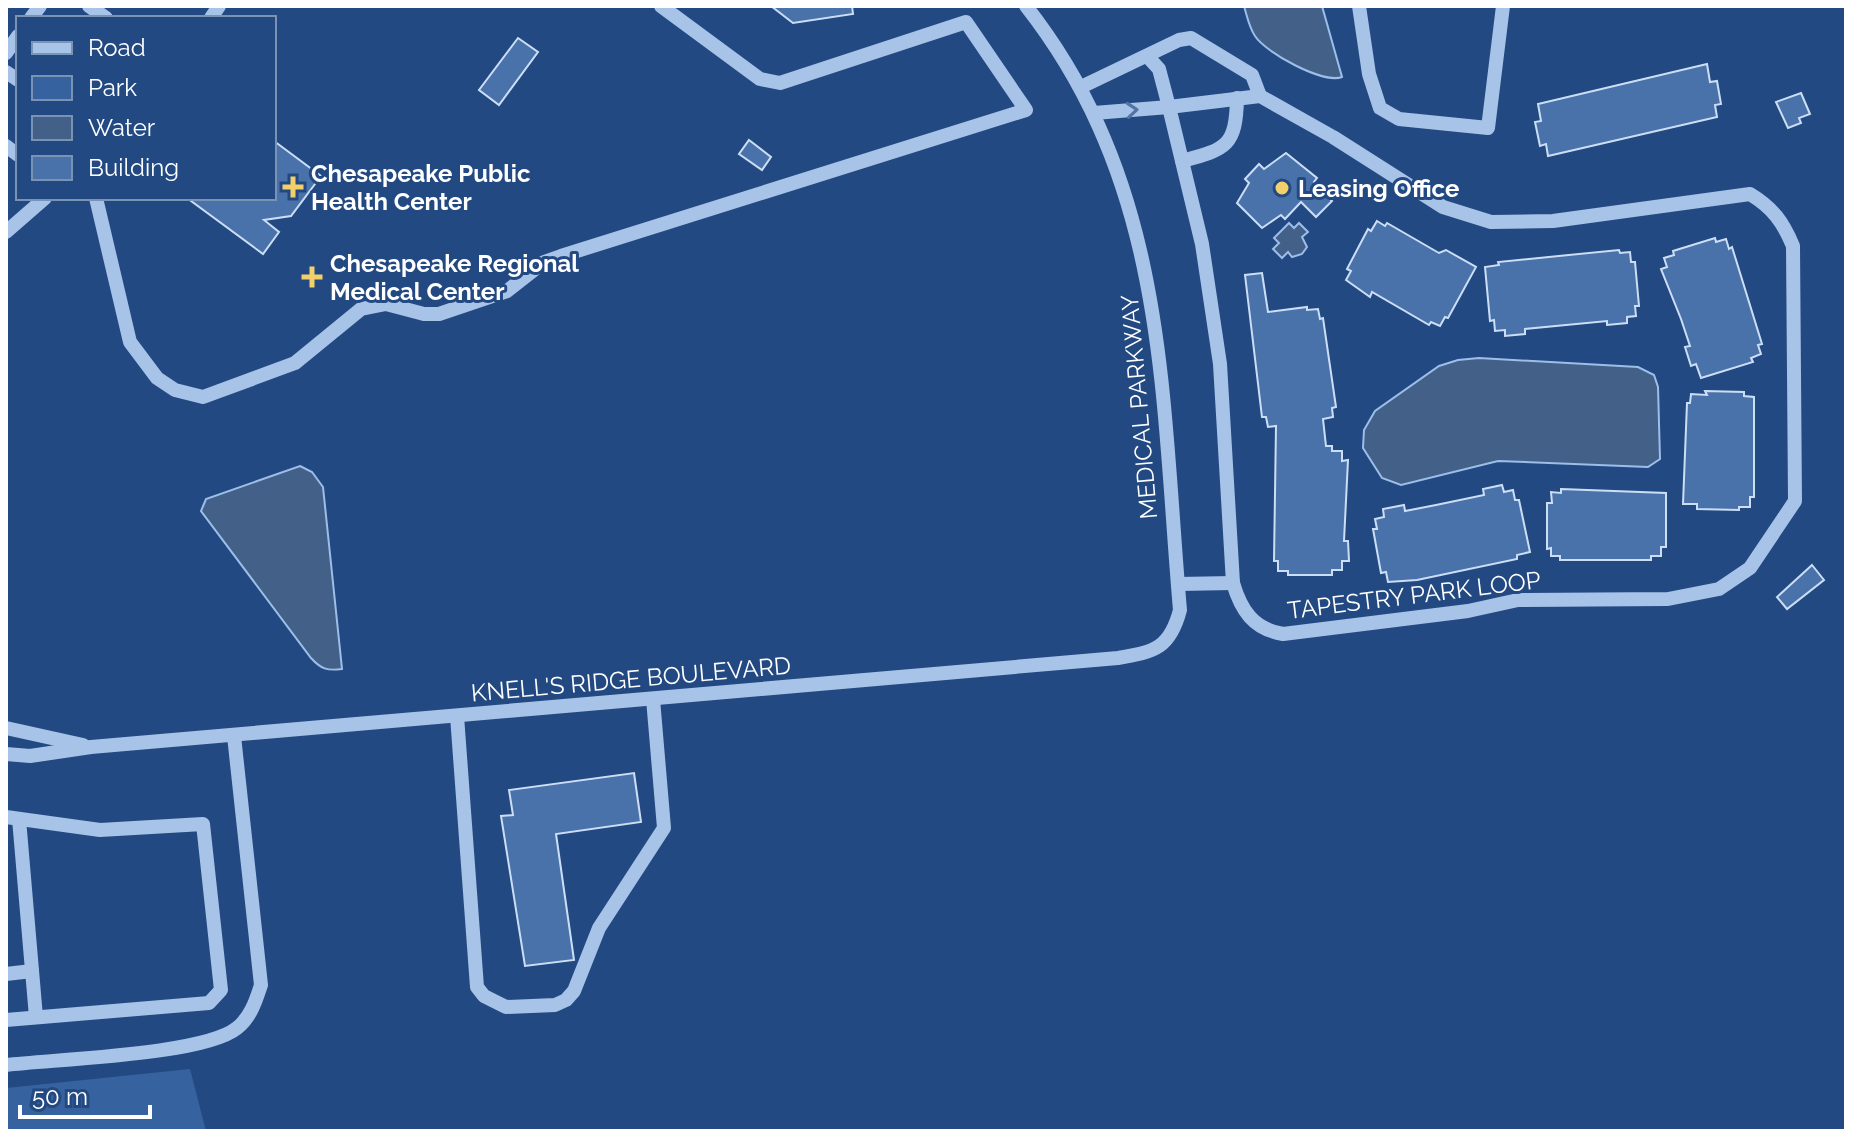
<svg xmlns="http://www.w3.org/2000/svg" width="1852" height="1137" font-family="Raleway,sans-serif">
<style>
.green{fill:#36629f}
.water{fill:#436089;stroke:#9cbee9;stroke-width:2}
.building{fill:#4a72aa;stroke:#ccdef6;stroke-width:2}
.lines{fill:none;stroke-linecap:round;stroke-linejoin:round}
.minor{stroke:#a8c3e8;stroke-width:14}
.oneway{stroke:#5174a5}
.poi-dot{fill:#f4d06a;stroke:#224981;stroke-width:3}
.labels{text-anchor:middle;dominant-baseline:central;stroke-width:6;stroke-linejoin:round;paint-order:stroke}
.poi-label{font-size:24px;font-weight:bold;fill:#fff;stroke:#224981;text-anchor:start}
.street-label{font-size:24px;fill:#fff;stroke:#224981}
</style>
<rect width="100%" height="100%" fill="#224981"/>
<path class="green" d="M190 1069 206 1131H6V1088Z"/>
<g class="water">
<path d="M1244 6H1322L1342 77C1323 84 1266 53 1255 36 1249 27 1247 16 1244 6Z"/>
<path d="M1289 223 1294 228 1299 223 1308 232 1302 237 1307 247 1302 254 1292 257 1288 252 1282 258 1273 249 1279 243 1274 238Z"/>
<path d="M1479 358 1638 367 1654 375 1658 387 1660 459 1648 467 1498 461 1401 485 1382 478 1363 448 1364 430 1375 411 1439 366 1458 360Z"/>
<path d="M300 466 312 472 323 487 342 669C327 671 321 669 311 658L201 511 206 499Z"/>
</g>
<g class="building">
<path d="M771 6H852L853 14 793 23Z"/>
<path d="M518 38 538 52 499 105 479 90Z"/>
<path d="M1707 64 1710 82 1717 81 1721 104 1715 105 1717 117 1548 156 1546 144 1540 146 1535 122 1541 121 1538 104Z"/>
<path d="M1801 93 1810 114 1799 118 1801 123 1788 128 1776 102Z"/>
<path d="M749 140 771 157 762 170 739 154Z"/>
<path d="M274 141 321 176 291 216 264 220 279 232 263 254 187 198H274Z"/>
<path d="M1286 153 1317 178 1314 182 1332 201 1316 217 1301 202 1285 219 1281 215 1262 228 1237 203 1249 183 1245 179 1259 164 1264 169Z"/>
<path d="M1377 221 1385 226 1387 223 1439 253 1446 250 1476 267 1448 318 1445 317 1440 326 1431 322 1429 325 1372 292 1370 297 1346 280 1351 271 1347 269 1368 229 1371 231Z"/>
<path d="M1715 238 1716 242 1726 239 1729 249 1732 247 1762 344 1758 345 1761 354 1751 358 1753 362 1701 378 1696 364 1691 366 1685 347 1690 346 1681 319 1661 269 1667 267 1664 258 1674 255 1673 251Z"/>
<path d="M1619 250 1620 253 1630 252 1631 262H1635L1639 306H1635L1636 316 1627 317V323L1607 325V321L1525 329V334L1505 336V330L1495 331 1494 320 1490 321 1485 267 1499 265 1498 262Z"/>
<path d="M1262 273 1268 312 1307 307V310L1318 309 1320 319 1323 318 1336 407 1332 408 1333 417 1323 419 1326 446H1332V451H1342V461L1348 460 1344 541H1348L1349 561H1342V570H1332V575H1288V571H1278V561H1274L1276 426 1268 427 1266 417H1262L1245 275Z"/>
<path d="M1705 391 1744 392V396L1754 397V497H1750V507H1739V510L1697 509V504H1683L1687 403H1690L1691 394 1707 395Z"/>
<path d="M1502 485 1504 492 1513 490 1515 500H1519L1530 552 1517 555V559L1417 580 1388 582 1386 572 1381 573 1373 529H1377L1375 519 1384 517 1383 509 1404 505 1405 511 1436 505 1484 495 1483 489Z"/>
<path d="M1561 489 1666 493V547H1661V556H1651V560H1560V556H1551V548L1547 549V503H1552L1551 492 1561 493Z"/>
<path d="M1812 565 1824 580 1787 609 1777 597Z"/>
<path d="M634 773 641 822 556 834 574 960 525 966 501 816 513 815 509 790Z"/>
</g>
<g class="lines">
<g class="minor">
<path d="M89 6 106 18"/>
<path d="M1359 6 1369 74 1380 108 1399 119 1488 128 1503 6"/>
<path d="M31 18 40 6"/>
<path d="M211 18 219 6"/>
<path d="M6 53 18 36"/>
<path d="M6 72 18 80"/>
<path d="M1081 87 1179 40 1191 38 1252 75 1260 96"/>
<path d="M1260 96 1333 137 1443 207 1491 222 1553 221 1750 194C1773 208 1783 222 1793 246L1795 501 1750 568 1719 589 1668 599 1518 600 1468 611 1283 634C1253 629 1241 610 1233 583L1220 364 1202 244 1169 107Z"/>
<path d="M1094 113 1169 107 1159 69 1148 57"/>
<path d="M6 146 18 155"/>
<path d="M1182 161C1226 149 1236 147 1237 98"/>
<path d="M96 198 130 342 157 378 175 390 203 397 295 363 361 309 386 304 424 314H439L507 291 544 262 561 256 1026 110 966 22 780 83 760 79 661 6"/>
<path d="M6 232 45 198"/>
<path d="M1178 584 1233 583"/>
<path d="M457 716 477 987 484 996 506 1007 555 1005 566 1000 574 991 599 928 664 828 653 699"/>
<path d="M6 728 83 745"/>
<path d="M6 754 30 756 91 747 1118 658C1155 652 1170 648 1180 610 1161 393 1168 187 1026 6"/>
<path d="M6 817 100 830 203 824 221 990 209 1003 6 1020"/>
<path d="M19 819 36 1017"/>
<path d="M6 974 32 971"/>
<path d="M6 1065C56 1059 204 1055 237 1028 251 1017 256 1000 261 985L234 736"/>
</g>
</g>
<defs><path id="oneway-chevron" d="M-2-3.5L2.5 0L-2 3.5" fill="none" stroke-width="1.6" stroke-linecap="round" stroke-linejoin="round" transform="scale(2)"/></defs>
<use class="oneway" href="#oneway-chevron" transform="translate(1132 110) rotate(-5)"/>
<g class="poi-dot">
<path d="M289 175h8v8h8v8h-8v8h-8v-8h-8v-8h8z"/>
<circle cx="1282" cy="188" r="8"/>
<path d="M308 265h8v8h8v8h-8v8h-8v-8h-8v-8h8z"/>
</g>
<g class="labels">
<g class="poi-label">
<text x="311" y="173">Chesapeake Public<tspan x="311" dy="28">Health Center</tspan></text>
<text x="1298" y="188">Leasing Office</text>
<text x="330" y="263">Chesapeake Regional<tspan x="330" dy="28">Medical Center</tspan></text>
</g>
<g class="street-label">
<text transform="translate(1139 407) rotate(-95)">MEDICAL PARKWAY</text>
<text transform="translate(1414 595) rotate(-7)">TAPESTRY PARK LOOP</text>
<text transform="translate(631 679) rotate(-5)">KNELL'S RIDGE BOULEVARD</text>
</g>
</g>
<rect width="1852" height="1137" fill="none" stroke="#ffffff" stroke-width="16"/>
<rect x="16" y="16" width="260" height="184" fill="#224981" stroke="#7a92b3" stroke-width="2"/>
<rect x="32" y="42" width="40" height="12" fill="#a8c3e8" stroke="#7a92b3" stroke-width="2"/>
<text x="88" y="56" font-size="24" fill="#ffffff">Road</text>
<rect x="32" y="76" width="40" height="24" fill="#36629f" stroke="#7a92b3" stroke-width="2"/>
<text x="88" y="96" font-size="24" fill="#ffffff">Park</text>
<rect x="32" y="116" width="40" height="24" fill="#436089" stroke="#7a92b3" stroke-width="2"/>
<text x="88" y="136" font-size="24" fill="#ffffff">Water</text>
<rect x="32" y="156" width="40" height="24" fill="#4a72aa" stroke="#7a92b3" stroke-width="2"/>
<text x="88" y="176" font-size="24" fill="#ffffff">Building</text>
<path d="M20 1105v12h130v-12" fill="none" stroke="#ffffff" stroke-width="4"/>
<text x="32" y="1105" font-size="24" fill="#ffffff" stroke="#224981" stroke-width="6" paint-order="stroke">50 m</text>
</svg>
